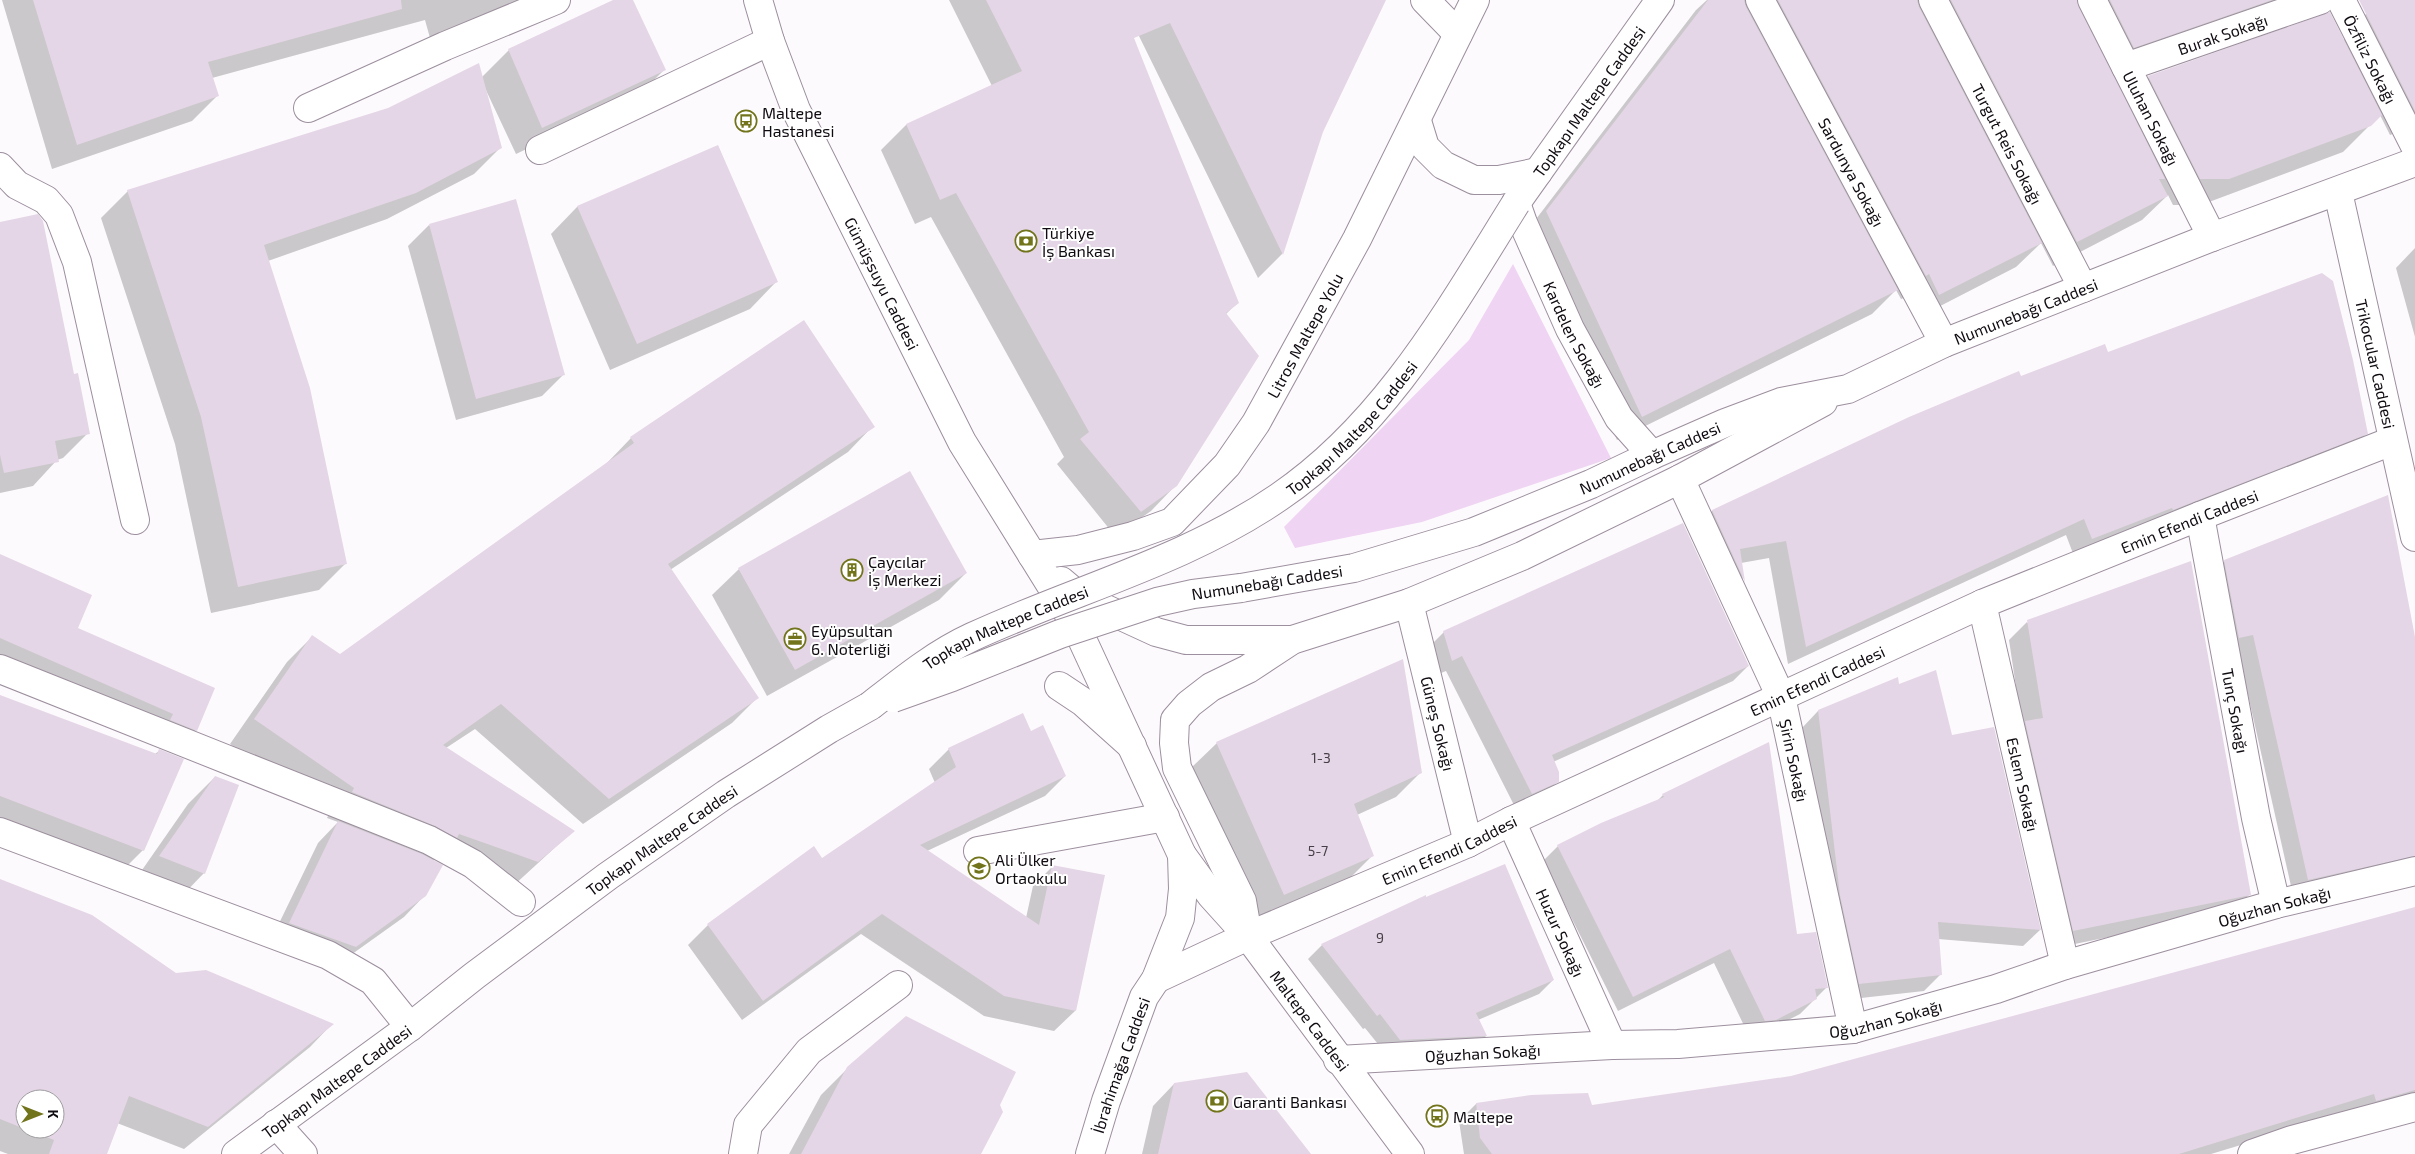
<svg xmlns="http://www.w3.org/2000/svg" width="2415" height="1154" font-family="'Exo 2',sans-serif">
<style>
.park{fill:#efd4f3}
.shadow{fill:#0003;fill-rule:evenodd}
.building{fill:#e4d6e6}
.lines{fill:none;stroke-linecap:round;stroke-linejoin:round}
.minor-casing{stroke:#9c8f9e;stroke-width:30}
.major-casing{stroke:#9c8f9e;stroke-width:30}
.minor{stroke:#fff;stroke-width:28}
.major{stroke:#fff;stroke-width:28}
.major-bridge-casing{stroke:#9c8f9e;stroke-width:30;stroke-linecap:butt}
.major-bridge{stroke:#fff;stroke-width:28}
.labels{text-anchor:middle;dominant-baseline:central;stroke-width:4;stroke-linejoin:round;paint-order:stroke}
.number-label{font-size:14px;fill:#453e46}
.street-label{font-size:16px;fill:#100b11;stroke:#fff}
.poi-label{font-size:16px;fill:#100b11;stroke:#fff;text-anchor:start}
</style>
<rect width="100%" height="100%" fill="#fdfafd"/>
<path class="park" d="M1513 264 1611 458 1422 522 1295 548 1284 527 1469 340Z"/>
<g class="shadow">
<path d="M2 0H547L430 38 425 20 212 78 217 96 192 121 52 169Z"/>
<path d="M616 0H631L664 70 637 97 516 154 484 86 501 147 474 174 387 219 268 261 346 563 319 590 211 613 175 444 101 218 128 191 389 109 482 77 509 50Z"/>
<path d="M949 0H1066L1237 303 1225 315 1176 485 1151 511 1115 536 1057 464 1064 457 931 217 915 224 881 150 906 125 992 86Z"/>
<path d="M1127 0H1385L1322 132 1282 254 1258 278 1138 34Z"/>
<path d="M1707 0H2287L2273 14 2109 71 2124 101 2149 77 2343 41 2347 33 2372 8 2394 0H2415V126L2390 135 2380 115 2343 152 2201 205H2173L2168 195 2142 220 2053 266 2041 243 2016 267 1915 319 1904 298 1901 299 1896 290 1872 314 1617 440 1523 236 1696 10Z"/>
<path d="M718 146 776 282 750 309 610 370 551 234 577 207Z"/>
<path d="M0 224 73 375 88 433 63 458 57 460 33 486 0 493Z"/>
<path d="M429 225 563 375 542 396 456 420 408 246Z"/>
<path d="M2415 248V337L2396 268Z"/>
<path d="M804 322 873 426 848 452 670 570 757 698 732 723 583 824 475 729 446 748 573 831 512 887 434 859 425 895 404 917 334 967 269 944 318 843 338 822 327 818 329 814 230 744 287 662 312 637 340 656 606 464 631 438Z"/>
<path d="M2107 354 2367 433 2349 451 2074 556 2066 535 1788 664 1769 558 1741 563 1743 581 1727 598 1695 529 1712 511 1909 418 2021 378Z"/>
<path d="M0 556 76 628 196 730 175 751 0 668Z"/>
<path d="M2225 561 2415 645V870L2293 895 2238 650 2209 576Z"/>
<path d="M739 569 966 573 939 600 767 696 712 595Z"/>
<path d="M2027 622 2250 894 2232 912 2055 948 2009 640Z"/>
<path d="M1444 632 1748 666 1733 681 1553 762 1558 781 1542 797 1516 809 1446 671 1436 675 1428 648Z"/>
<path d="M1899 685 1951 736 2040 930 2023 946 1938 939 1941 974 1924 991 1843 1000 1824 912 1802 728 1818 711Z"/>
<path d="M0 696 155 754 159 751 143 850 116 877 0 833Z"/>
<path d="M1030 732 1065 776 1045 796 927 851 1026 918 1033 886 1053 866 1103 876 1075 1011 1054 1031 984 1016 861 934 742 1020 688 945 708 925 822 860 935 783 929 769 949 749Z"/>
<path d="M1217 743 1421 772 1396 797 1357 815 1372 856 1348 880 1260 919 1192 767Z"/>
<path d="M215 777 204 873 178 900 133 883 188 804Z"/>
<path d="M1663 795 1796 936 1827 987 1800 1014 1759 1035 1749 1036 1714 963 1618 1011 1543 861 1558 846 1657 801Z"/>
<path d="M0 880 176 974 332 1024 310 1047 184 1149 117 1123 105 1154H8L0 1151ZM25 1099H55V1129H25Z"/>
<path d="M2415 908V1101L2357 1110 2211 1154H1464L1459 1121 1476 1104 1591 1107 1791 1077Z"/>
<path d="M1322 945 1553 980 1539 994 1478 1020 1486 1036 1472 1050 1386 1054 1365 1028 1363 1029 1308 959Z"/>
<path d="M848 1068 998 1105 980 1154H789L821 1095Z"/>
<path d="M1174 1084 1310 1154H1142L1153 1106Z"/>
</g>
<g class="building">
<path d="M33 0H401L402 9 208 62 219 96 77 145Z"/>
<path d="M613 0H633L666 70 542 128 508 49Z"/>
<path d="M986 0H1386L1323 132 1283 255 1170 23 1134 38 1239 303 1226 313 1259 356 1177 486 1141 512 1080 439 1089 432 956 193 940 200 906 124 1022 71Z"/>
<path d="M1708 0H1744L1746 7 1898 290 1642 417 1546 211Z"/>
<path d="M1778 0H1917L1919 7 2042 243 1939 295 1929 274 1926 276Z"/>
<path d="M1951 0H2077L2165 179H2159L2168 196 2077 242Z"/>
<path d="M2110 0H2272L2134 48Z"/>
<path d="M2359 0H2415V111Z"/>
<path d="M2330 12 2382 115 2371 126 2229 179H2200L2148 76Z"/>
<path d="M479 63 502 148 416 193 264 245 310 388 347 564 238 587 201 417 127 190 388 108Z"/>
<path d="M718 145 778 282 637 344 577 206Z"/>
<path d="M516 199 565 375 476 399 429 224Z"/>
<path d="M38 214 43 221 74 374 78 373 90 434 55 441 59 462 4 473 0 455V222Z"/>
<path d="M2322 273 2333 281 2353 360 2368 434 2173 510 2172 508 2092 539 2084 519 1806 647 1786 541 1740 549 1745 582 1712 510 1909 417 2019 371 2021 376 2105 344 2108 352Z"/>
<path d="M804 320 875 427 668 564 759 698 609 799 501 704 443 745 575 831 538 862 459 834 457 838 435 826 352 792 354 788 254 719 312 635 340 654 634 443 630 437Z"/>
<path d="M910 471 967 573 795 670 738 568Z"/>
<path d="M2388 495 2415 637V856L2308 880 2253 635 2239 638 2224 560Z"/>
<path d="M1683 523 1749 666 1552 755 1559 772V782L1532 794 1462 656 1452 661 1443 631Z"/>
<path d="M0 554 92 595 78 628 215 688 197 731 170 720 173 714 0 638Z"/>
<path d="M2191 561 2251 895 2073 931 2025 721 2043 718 2027 620Z"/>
<path d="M1403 659 1422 773 1354 804 1374 856 1284 895 1216 742Z"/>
<path d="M1936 670 1952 735 1994 727 2041 930 1938 922 1942 975 1859 984 1840 895 1818 710 1898 677 1899 684Z"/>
<path d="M0 695 157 754 159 749 184 759 144 851 0 796Z"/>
<path d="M1023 713 1031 731 1043 725 1066 776 920 845 1039 925 1052 865 1105 875 1076 1011 1004 996 882 914 763 1001 707 924 814 846 822 858 956 767 948 748Z"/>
<path d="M1769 742 1797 934 1816 932 1828 988 1815 989 1817 999 1776 1020 1765 1021 1730 949 1633 997 1557 845 1601 823 1664 797 1662 794Z"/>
<path d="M215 776 239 785 205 874 159 856Z"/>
<path d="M338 821 422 854 443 865 426 896 356 947 289 923Z"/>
<path d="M1505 864 1554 980 1476 1013 1487 1036 1400 1040 1380 1014 1377 1016 1321 944 1426 895V897Z"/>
<path d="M0 879 92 915 176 973 206 970 334 1024 208 1127 129 1096 107 1154H49L54 1140 26 1129H55V1099H25V1129L0 1119Z"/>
<path d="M2415 907V1090L2376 1101 2374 1094 2179 1154H1492L1480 1138 1476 1103 1531 1095 1588 1093 1592 1105 1791 1076Z"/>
<path d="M906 1016 1016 1072 1000 1105 1003 1112 981 1154H801L847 1067Z"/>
<path d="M1247 1072 1311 1154H1158L1174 1083Z"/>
</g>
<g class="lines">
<g class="minor-casing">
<g id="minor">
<path d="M1425 0 1458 34"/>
<path id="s1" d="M1760 0 1944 343"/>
<path id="s2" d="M1933 0 2083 288"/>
<path id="s3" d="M2092 0 2212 237"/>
<path id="s4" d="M2341 0 2415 146"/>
<path id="s5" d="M2126 67 2320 0"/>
<path d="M308 108 445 46 556 0"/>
<path d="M540 150 770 41"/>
<path d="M0 167 17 185 46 200 59 215 77 262 135 520"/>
<path id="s6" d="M2338 192 2415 537"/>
<path id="s7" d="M1516 203 1523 223 1570 329 1619 418 1652 455"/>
<path id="s8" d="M1680 479 1781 697 1853 1029"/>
<path id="s9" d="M2200 516 2256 818 2276 904"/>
<path id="s10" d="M1409 603 1468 843"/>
<path id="s11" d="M1982 604 2065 965"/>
<path d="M0 669 429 840 473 864 521 902"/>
<path d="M1059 686 1083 702 1132 746"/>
<path id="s12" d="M1511 821 1612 1045"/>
<path d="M0 832 328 955 373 981 410 1027"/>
<path d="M978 851 1165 817"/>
<path id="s13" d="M1248 936 1468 843 1511 821 1982 604 2200 516 2392 441"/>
<path id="s14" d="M1338 1060 1612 1045 1678 1044 1853 1029 1996 989 2065 965 2276 904 2415 871"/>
<path d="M276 1124 303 1154"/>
<path d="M743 1154 748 1125 809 1051 898 985"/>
<path d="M2252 1154 2292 1140 2415 1107"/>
</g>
</g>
<g class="major-casing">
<g id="major">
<path id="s15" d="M758 0 770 41 796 110 962 442 1075 624 1182 855 1211 895 1248 936 1410 1154"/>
<path d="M1417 121 1425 147 1443 165 1474 180H1499L1538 172"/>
<path id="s16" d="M1516 203 1660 0"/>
<path id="s17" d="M1032 555 1078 550 1133 536 1172 522 1227 465 1256 423 1357 239 1475 0"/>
<path d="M1061 581 1080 597 1156 632 1186 640H1292"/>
<path id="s18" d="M1241 588 1354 568 1474 532 1591 484 1652 455 1725 423 1781 402 1848 389 1944 343 2212 237 2415 162"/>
<path d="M1248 936 1242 901 1177 768 1174 743 1175 720 1189 704 1211 687 1248 669 1292 640 1409 603 1522 556 1680 479 1823 402"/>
<path d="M1156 979 1248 936"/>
<path id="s19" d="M236 1154 410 1027 474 976 608 876 726 794 829 729 870 706"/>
<path id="s20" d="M1090 1154 1106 1101 1144 997 1156 979 1180 918 1183 889 1182 855"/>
</g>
</g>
<use href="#minor" class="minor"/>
<use href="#major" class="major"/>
<g class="major-bridge-casing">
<g id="major-bridge">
<path d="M893 698 952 677 1060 634 1157 602 1193 594 1241 588"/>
<path id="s21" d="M870 706C902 681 935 654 972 637 1073 590 1186 561 1279 497 1386 424 1449 310 1516 203"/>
</g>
</g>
<use href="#major-bridge" class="major-bridge"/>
</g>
<defs>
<g id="bus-ring" transform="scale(1.125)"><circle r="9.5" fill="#fff" stroke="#71741a" stroke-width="1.5"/><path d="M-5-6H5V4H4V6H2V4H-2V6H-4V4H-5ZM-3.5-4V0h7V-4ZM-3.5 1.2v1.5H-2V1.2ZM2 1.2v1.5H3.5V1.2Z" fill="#71741a"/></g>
<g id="bank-ring" transform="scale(1.125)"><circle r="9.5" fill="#fff" stroke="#71741a" stroke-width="1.5"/><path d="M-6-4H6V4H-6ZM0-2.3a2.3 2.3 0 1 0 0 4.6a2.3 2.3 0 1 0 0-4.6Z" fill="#71741a"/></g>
<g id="building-ring" transform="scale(1.125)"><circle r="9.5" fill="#fff" stroke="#71741a" stroke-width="1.5"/><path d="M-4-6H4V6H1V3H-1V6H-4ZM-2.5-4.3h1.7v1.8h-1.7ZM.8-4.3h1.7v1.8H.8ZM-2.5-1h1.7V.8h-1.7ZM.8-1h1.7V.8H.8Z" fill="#71741a"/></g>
<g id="office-ring" transform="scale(1.125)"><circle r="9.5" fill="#fff" stroke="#71741a" stroke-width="1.5"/><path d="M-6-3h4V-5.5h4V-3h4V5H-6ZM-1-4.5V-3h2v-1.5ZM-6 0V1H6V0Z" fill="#71741a"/></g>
<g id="school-ring" transform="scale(1.125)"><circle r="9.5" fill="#fff" stroke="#71741a" stroke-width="1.5"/><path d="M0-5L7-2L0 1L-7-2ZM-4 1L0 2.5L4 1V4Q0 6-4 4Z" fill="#71741a"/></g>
</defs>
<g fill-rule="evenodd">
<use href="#bus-ring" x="746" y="121"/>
<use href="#bank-ring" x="1026" y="241"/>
<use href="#building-ring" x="852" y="570"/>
<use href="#office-ring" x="795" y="639"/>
<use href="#school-ring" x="979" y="868"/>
<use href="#bank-ring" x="1217" y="1101"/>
<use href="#bus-ring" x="1437" y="1116"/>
</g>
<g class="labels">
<g class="number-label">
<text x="1321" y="757">1-3</text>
<text x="1318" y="850">5-7</text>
<text x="1380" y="937">9</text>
</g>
<g class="street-label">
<text stroke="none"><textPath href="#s5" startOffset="102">Burak Sokağı</textPath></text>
<text stroke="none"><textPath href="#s4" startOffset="66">Özfiliz Sokağı</textPath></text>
<text stroke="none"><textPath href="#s16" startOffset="125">Topkapı Maltepe Caddesi</textPath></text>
<text stroke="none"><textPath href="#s3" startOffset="132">Uluhan Sokağı</textPath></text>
<text stroke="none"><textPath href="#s2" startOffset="162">Turgut Reis Sokağı</textPath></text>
<text stroke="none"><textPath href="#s1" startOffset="195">Sardunya Sokağı</textPath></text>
<text stroke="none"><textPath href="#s15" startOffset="310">Gümüşsuyu Caddesi</textPath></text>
<text stroke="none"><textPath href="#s18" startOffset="836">Numunebağı Caddesi</textPath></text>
<text stroke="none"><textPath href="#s7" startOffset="144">Kardelen Sokağı</textPath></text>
<text stroke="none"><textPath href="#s17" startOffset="375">Litros Maltepe Yolu</textPath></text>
<text stroke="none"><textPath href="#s6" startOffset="176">Trikocular Caddesi</textPath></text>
<text stroke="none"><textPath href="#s21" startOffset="562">Topkapı Maltepe Caddesi</textPath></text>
<text stroke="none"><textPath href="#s18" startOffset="431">Numunebağı Caddesi</textPath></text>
<text stroke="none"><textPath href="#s13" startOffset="1029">Emin Efendi Caddesi</textPath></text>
<text transform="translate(1267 582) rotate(-9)">Numunebağı Caddesi</text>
<text stroke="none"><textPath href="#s21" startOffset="158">Topkapı Maltepe Caddesi</textPath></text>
<text stroke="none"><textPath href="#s13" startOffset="624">Emin Efendi Caddesi</textPath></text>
<text stroke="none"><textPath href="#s9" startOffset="198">Tunç Sokağı</textPath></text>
<text stroke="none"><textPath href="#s10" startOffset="124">Güneş Sokağı</textPath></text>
<text stroke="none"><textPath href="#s8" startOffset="305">Şirin Sokağı</textPath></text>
<text stroke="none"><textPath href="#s11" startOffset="185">Eslem Sokağı</textPath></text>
<text stroke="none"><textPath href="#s19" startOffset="529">Topkapı Maltepe Caddesi</textPath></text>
<text stroke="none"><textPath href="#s13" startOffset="219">Emin Efendi Caddesi</textPath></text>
<text stroke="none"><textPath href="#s14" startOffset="955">Oğuzhan Sokağı</textPath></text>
<text stroke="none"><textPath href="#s12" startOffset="122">Huzur Sokağı</textPath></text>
<text stroke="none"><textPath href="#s14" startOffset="550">Oğuzhan Sokağı</textPath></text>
<text stroke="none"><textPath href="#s15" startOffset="1166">Maltepe Caddesi</textPath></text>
<text stroke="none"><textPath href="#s14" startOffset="145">Oğuzhan Sokağı</textPath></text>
<text stroke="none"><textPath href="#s20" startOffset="94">İbrahimağa Caddesi</textPath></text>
<text stroke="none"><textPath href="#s19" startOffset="124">Topkapı Maltepe Caddesi</textPath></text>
</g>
<g class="poi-label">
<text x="762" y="112">Maltepe<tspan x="762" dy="18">Hastanesi</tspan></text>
<text x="1042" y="232">Türkiye<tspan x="1042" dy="18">İş Bankası</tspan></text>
<text x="868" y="561">Çaycılar<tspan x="868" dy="18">İş Merkezi</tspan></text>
<text x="811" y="630">Eyüpsultan<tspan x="811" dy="18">6. Noterliği</tspan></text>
<text x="995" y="859">Ali Ülker<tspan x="995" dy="18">Ortaokulu</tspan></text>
<text x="1233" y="1101">Garanti Bankası</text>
<text x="1453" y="1116">Maltepe</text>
</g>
</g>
<g transform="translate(40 1114) rotate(90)"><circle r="24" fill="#ffffff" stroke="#9f9da0"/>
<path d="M0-4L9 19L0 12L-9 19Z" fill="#71741a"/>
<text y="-8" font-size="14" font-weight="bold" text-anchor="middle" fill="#100b11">K</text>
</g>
</svg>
